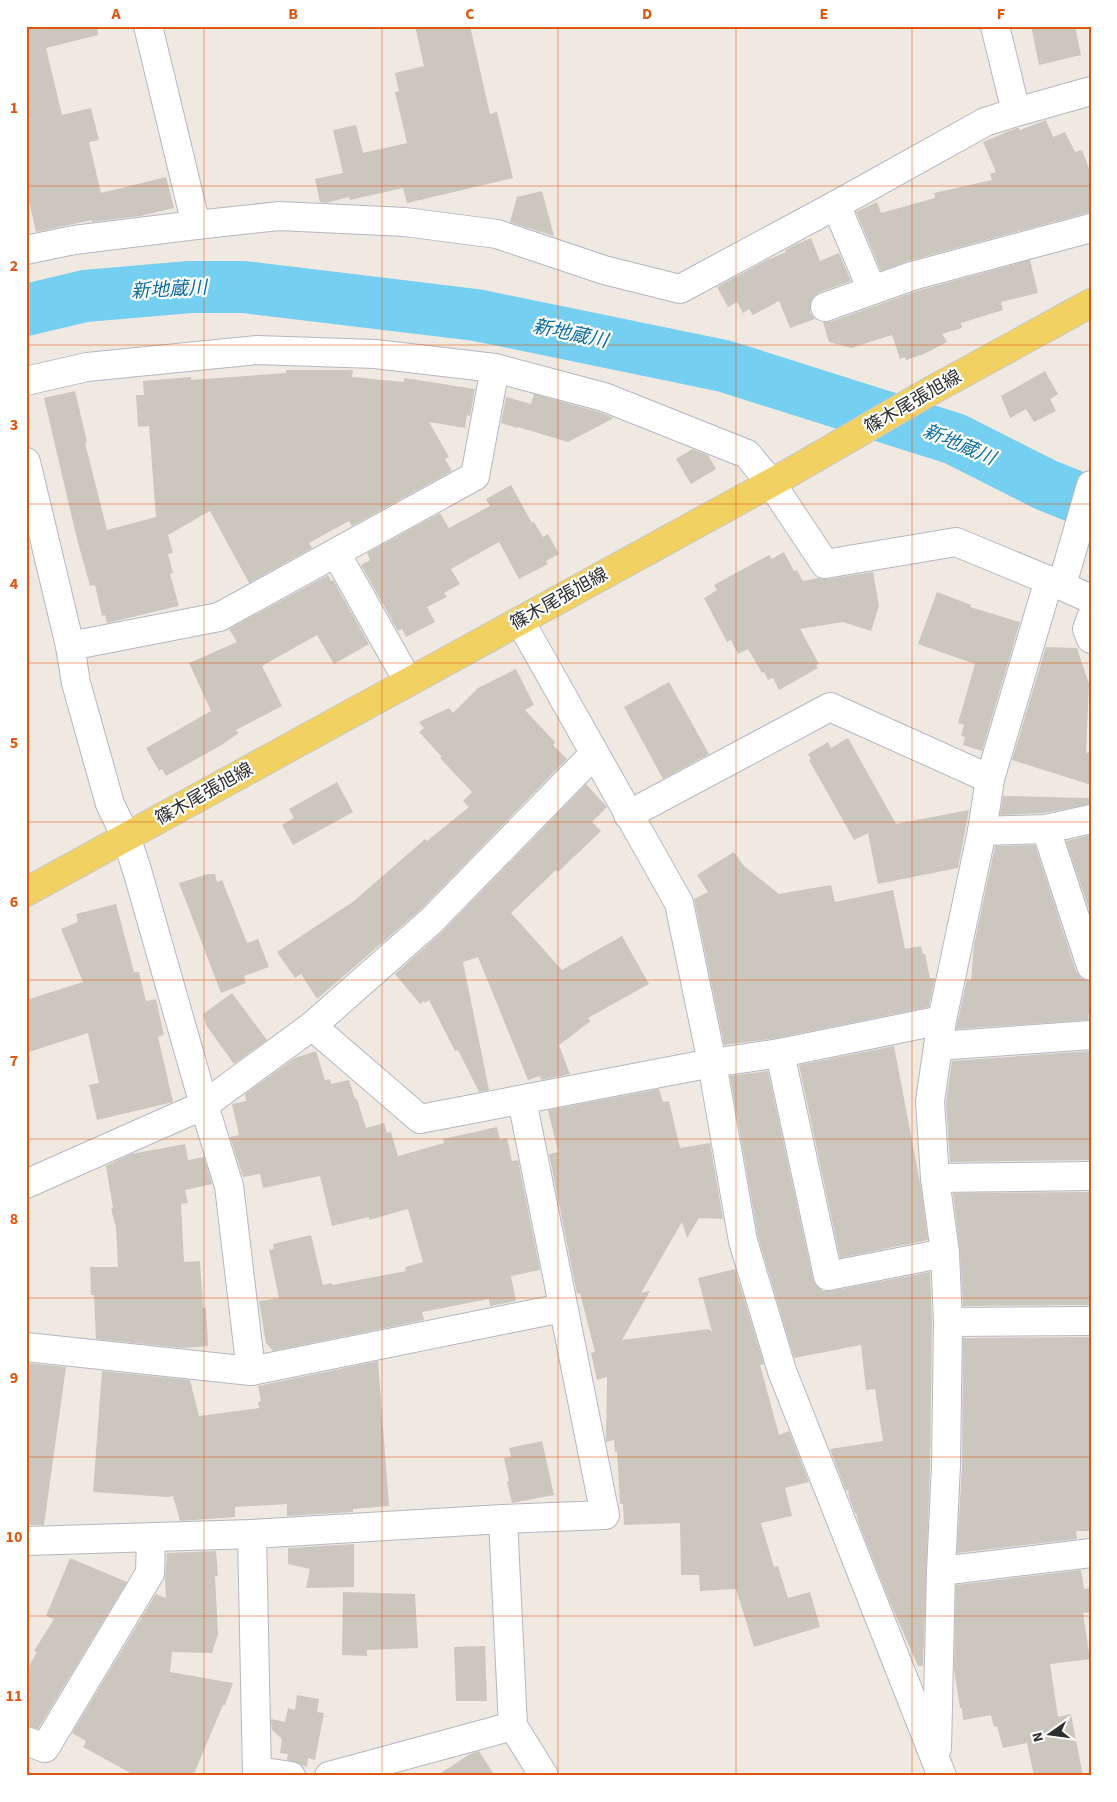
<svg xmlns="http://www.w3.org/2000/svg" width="1117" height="1802" font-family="'Source Sans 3','Noto Sans JP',sans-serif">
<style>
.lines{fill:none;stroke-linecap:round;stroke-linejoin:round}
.river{stroke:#75cff0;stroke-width:52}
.building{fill:#cbc7bf}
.minor-casing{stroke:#b4b7c1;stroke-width:30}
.major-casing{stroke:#c9c9c9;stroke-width:30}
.minor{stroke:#fff;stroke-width:28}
.major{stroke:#f2d163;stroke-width:28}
.grid{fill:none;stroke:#df570e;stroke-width:1;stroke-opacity:0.55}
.labels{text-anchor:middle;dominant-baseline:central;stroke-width:4.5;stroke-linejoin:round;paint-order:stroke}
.street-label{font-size:18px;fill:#2e2e2e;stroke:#fff}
.water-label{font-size:19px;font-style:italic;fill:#0d6fa3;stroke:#fff}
.neatline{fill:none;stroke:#df570e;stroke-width:2}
.grid-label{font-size:16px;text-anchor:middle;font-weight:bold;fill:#df570e}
</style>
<rect width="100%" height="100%" fill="#efe9e1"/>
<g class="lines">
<path class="river" d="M26 310 85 296 190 287H244L476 315 724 366 955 439 1046 485 1091 503"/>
</g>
<g class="building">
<path d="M26 26H97L98 35 46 48 62 115 91 108 99 140 89 142 101 193 166 177 174 208 140 216 92 222V220L36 232 26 187Z"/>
<path d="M415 26H470L490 114 497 112 513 178 407 203 403 188 350 200 349 197 326 203 320 202 315 179 343 173 333 130 356 125 363 153 407 143 395 92 399 91 395 73 424 66Z"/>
<path d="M1031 26H1075L1081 55 1039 65Z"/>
<path d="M1046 120 1053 137 1065 132 1075 152 1082 150 1091 174V212L908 261 881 271 856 212 877 202 881 213 935 198 934 193 992 180 990 174 996 172 983 142 1016 128H1019L1020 130Z"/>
<path d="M542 191 554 236 510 222 517 197Z"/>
<path d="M811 238 820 261 839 253 851 281 820 292 813 297 810 305V313L815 319 790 328 779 301 753 315 749 309 743 313 737 302 728 307 717 287 767 260 786 252 785 250 797 244Z"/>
<path d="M1030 260 1038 293 1001 302 1003 310 961 323 962 328 942 334 947 342 924 354 906 360 905 357 900 359 892 335 851 348 829 342 823 322H830L917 291Z"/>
<path d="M286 370H353L352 377 404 382V378L475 389 470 416 467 415 465 428 429 422 449 457 445 459 452 471 352 526 349 521 309 543 312 548 249 583 210 511 168 535 173 553 168 554 173 573 170 574 179 606 107 623 105 615 102 616 95 585 90 586 77 539 44 398 75 391 87 442 85 443 107 530 156 517 149 426 138 427 136 395H144L143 381 191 377V380L286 373Z"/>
<path d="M1045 371 1058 394 1050 399 1056 411 1034 422 1026 409 1010 418 1001 396Z"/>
<path d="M534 394 599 412 614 418 568 442 518 427V428L501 423 506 397 531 404Z"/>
<path d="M692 449 708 455 716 469 691 484 676 459Z"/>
<path d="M511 485 532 523 534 522 543 537 548 534 559 554 546 561 548 564 519 579 499 542 451 569 460 584 444 593 447 597 427 607 435 622 406 637 402 629 398 631 361 565 370 560 367 553 440 513 449 528 490 506 486 499Z"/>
<path d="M784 552 794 571 797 570 803 581 818 578 828 579 873 572 879 606 871 631 843 622 800 629 819 664 816 665 818 668 779 690 773 678 768 680 764 672 762 673 748 649 738 654 731 640 727 642 704 598 717 590 714 585 769 555 772 559Z"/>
<path d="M328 575 331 581 333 580 369 644 334 664 317 635 262 666 282 706 236 730 239 733 220 746 166 776 162 769 159 771 146 748 211 711 189 663 237 642 229 629Z"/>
<path d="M937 592 971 605 970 607 1020 622 982 751 963 745 965 737 961 736 964 725 958 723 975 664 918 644Z"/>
<path d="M1046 647 1077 648 1089 684 1086 753 1091 752V785L1012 760Z"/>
<path d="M516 669 534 705 525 710 555 742 553 745 567 759 420 910 317 999 301 974 295 978 277 952 354 901 425 839 427 841 469 807 463 801 472 792 440 758 442 757 419 732 424 728 419 722 449 708 453 713 478 688Z"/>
<path d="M669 682 709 754 663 779 624 707Z"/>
<path d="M848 738 896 824 969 810 958 868 878 884 868 833 854 840 809 760 811 759 808 754 828 742 831 748Z"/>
<path d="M337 782 353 812 293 845 282 825 294 818 289 809Z"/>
<path d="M586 784 607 807 592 822 601 831 558 872 556 870 511 913 562 970 622 936 649 984 588 1018 591 1021 559 1045 570 1074 541 1080 540 1076 528 1080 478 957 463 962 489 1090 479 1092 458 1050 455 1051 429 1000 425 1003 424 1001 420 1004 395 974 442 932Z"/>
<path d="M1003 796 1091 798V804L1044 813 1000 815Z"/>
<path d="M1091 835V915L1066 841Z"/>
<path d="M1035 845 1076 971 1081 978 1091 981V1015H1088L1089 1020 956 1029 967 979 971 980 974 945 995 846Z"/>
<path d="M734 852 744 866 779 894 831 885 835 902 893 890 905 949 921 946 923 954H925L930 978H935L929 1007 777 1038 724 1045 694 899 708 892 697 875Z"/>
<path d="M208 874H215L217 882 222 880 247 943 258 939 269 967 244 976 246 983 221 993 179 883Z"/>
<path d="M116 904 134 972H139L146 1001 156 999 164 1035 158 1037 173 1102 97 1120 89 1085 99 1083 88 1033 26 1053V1000L83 982 61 929 78 922 76 914Z"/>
<path d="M232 993 267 1040 234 1064 206 1025 203 1014Z"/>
<path d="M894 1046 921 1188 928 1240 840 1258 799 1065Z"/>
<path d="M316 1051 325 1080 330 1079 331 1084 349 1080 355 1099H357L366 1128 384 1123 387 1133 391 1132 398 1156 444 1143 443 1139 497 1127 500 1140 507 1138 512 1161 518 1160 540 1270 511 1276 516 1301 490 1306 489 1299 422 1312 424 1320 273 1351 266 1343 259 1301 279 1298 269 1250 274 1249 273 1244 311 1235 323 1285 332 1283V1285L406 1271 405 1267 423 1262 408 1209 369 1220V1217L332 1226 320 1176 263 1188 260 1174 243 1177 230 1137 239 1135 232 1104 246 1101 245 1094 295 1058Z"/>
<path d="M1090 1051 1091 1160 950 1162 946 1102 952 1061Z"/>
<path d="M768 1071 813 1279 816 1286 823 1291H831L930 1272 932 1322 930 1465 923 1666H918L889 1600 859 1524 856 1513H855L849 1497 848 1490 846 1491 830 1449 883 1441 875 1389 866 1390 861 1345 794 1358 758 1237 730 1076Z"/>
<path d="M659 1089 663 1102 669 1101 680 1148 710 1143 723 1219 699 1218 687 1238 682 1222 641 1293 650 1291 622 1340 709 1329 712 1332 698 1278 735 1269 764 1364 760 1365 779 1435 789 1431 809 1482 785 1488 792 1516 761 1523 774 1567 778 1566 788 1598 810 1592 820 1627 754 1647 736 1589 700 1591 699 1575H681L680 1523 624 1525 623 1504H620L617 1452H615L614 1440 606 1442V1439L607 1377 597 1380 591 1353 595 1352 580 1293 577 1294 549 1154 558 1152 548 1110Z"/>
<path d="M185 1144 188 1160 204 1157 212 1184 185 1190 188 1203 181 1204 184 1262 200 1261 203 1308H206L208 1346 183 1348 96 1339 94 1295H91L90 1267H118L116 1228 111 1208H113L106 1166 131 1154Z"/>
<path d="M1091 1192V1305L963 1306 960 1251 953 1193Z"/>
<path d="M1091 1337V1531H1076L1077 1539 957 1553 962 1466 963 1338Z"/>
<path d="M378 1361 389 1506 353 1509V1512L287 1516V1504L235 1507V1517L180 1521 173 1496 168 1497 93 1492 102 1371 190 1380 199 1416 259 1408 258 1402 261 1401 258 1386Z"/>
<path d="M26 1363 66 1367 44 1525H26Z"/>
<path d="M542 1441 554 1495 512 1503 507 1482 509 1481 504 1458 511 1457 509 1448Z"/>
<path d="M354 1544V1587L306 1588 310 1569 288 1564V1548Z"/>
<path d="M216 1551 218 1576H215L218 1634 212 1653 172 1652 170 1672 233 1683 225 1705H223L193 1776H136L83 1747 86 1741 72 1733 156 1594 166 1598 165 1577 167 1553Z"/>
<path d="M70 1558 127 1582 38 1729 26 1726V1671L37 1652 34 1651 54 1619 46 1616Z"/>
<path d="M1081 1570 1084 1589 1091 1588V1612L1083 1613 1090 1659 1050 1664 1058 1717 1071 1714 1083 1776H1034L1027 1743 1003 1748 997 1726 994 1727 991 1715 963 1720 962 1708H960L954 1669 956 1585Z"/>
<path d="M343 1592 415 1594 418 1648 367 1650V1656L342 1655Z"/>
<path d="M485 1646 487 1701H456L454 1647Z"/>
<path d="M297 1695 319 1699 317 1712 324 1713 315 1760 308 1758 307 1767 287 1760 288 1754 280 1753 282 1739 272 1730 271 1719 285 1722 288 1708 295 1710Z"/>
<path d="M479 1751 495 1776H436L470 1754Z"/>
</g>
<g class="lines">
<g class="minor-casing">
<g id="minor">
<path d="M148 26 196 225"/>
<path d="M995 26 1016 112 1091 91"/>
<path d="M836 205 872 290"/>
<path d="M26 250 74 240 196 225 279 216 405 222 497 234 604 270 680 289 836 205 985 122 1016 112"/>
<path d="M825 307 912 276 1091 228"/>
<path d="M26 381 87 367 257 350 375 354 495 368 604 397 747 454 771 483 825 564 956 542 1060 585 1091 599"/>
<path d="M26 462 70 646 76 683 110 804 126 837 137 870 204 1105 229 1186 251 1371"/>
<path d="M336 553 408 681"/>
<path d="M1060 585 1066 571 1091 485"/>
<path d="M1091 618 1087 629 1091 639"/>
<path d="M520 621 679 903 712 1063 743 1241 782 1371 942 1776"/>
<path d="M70 646 219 617 475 476 495 368"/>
<path d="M628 815 830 707 990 779"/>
<path d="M1046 829 1091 966"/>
<path d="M982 831 1046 829 1091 819"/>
<path d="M312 1026 420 1119 712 1063 780 1053 942 1020"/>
<path d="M938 1046 1091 1035"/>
<path d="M780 1053 828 1276 945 1253"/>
<path d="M935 1178 1091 1176"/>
<path d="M26 1184 204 1105 312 1026 431 921 594 754"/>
<path d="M948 1322 1091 1321"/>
<path d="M26 1347 251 1371 562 1308"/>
<path d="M503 1519 513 1726 544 1776"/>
<path d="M252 1534 257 1776"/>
<path d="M26 1541 252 1534 503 1519 605 1515 522 1100"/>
<path d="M941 1571 1091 1553"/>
<path d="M26 1741 45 1748 150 1573 151 1538"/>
<path d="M937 1748 941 1571 946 1465 948 1322 945 1253 935 1178 930 1101 942 1020 982 831 990 779 1049 580"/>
<path d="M258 1771 291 1776"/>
<path d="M329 1776 513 1726"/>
</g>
</g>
<g class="major-casing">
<path id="major" d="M26 892 791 472 927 393 1091 303"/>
</g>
<use href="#minor" class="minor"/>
<use href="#major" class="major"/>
</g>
<path class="grid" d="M204 26V1776M382 26V1776M558 26V1776M736 26V1776M912 26V1776M26 186H1091M26 345H1091M26 504H1091M26 663H1091M26 822H1091M26 980H1091M26 1139H1091M26 1298H1091M26 1457H1091M26 1616H1091"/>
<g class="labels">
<g class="street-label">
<text transform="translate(913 402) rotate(-30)">篠木尾張旭線</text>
<text transform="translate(559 599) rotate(-29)">篠木尾張旭線</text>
<text transform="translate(204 794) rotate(-29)">篠木尾張旭線</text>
</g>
<g class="water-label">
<text transform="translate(169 290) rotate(-3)">新地蔵川</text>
<text transform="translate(570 334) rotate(12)">新地蔵川</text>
<text transform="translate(959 445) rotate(23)">新地蔵川</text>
</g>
</g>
<rect width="1117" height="1802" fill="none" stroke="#ffffff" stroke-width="55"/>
<g transform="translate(1050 1734) rotate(256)" stroke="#ffffff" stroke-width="4" paint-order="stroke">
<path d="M0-4L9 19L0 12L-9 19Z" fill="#2e2e2e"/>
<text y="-8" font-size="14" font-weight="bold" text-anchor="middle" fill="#2e2e2e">N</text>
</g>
<rect x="28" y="28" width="1062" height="1746" class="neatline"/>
<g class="grid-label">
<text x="116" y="19">A</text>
<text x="293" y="19">B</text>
<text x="470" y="19">C</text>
<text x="647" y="19">D</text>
<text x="824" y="19">E</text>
<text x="1001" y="19">F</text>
<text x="14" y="113">1</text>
<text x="14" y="271">2</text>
<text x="14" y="430">3</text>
<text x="14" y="589">4</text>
<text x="14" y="748">5</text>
<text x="14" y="907">6</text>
<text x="14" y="1066">7</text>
<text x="14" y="1224">8</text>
<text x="14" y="1383">9</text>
<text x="14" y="1542">10</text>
<text x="14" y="1701">11</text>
</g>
</svg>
